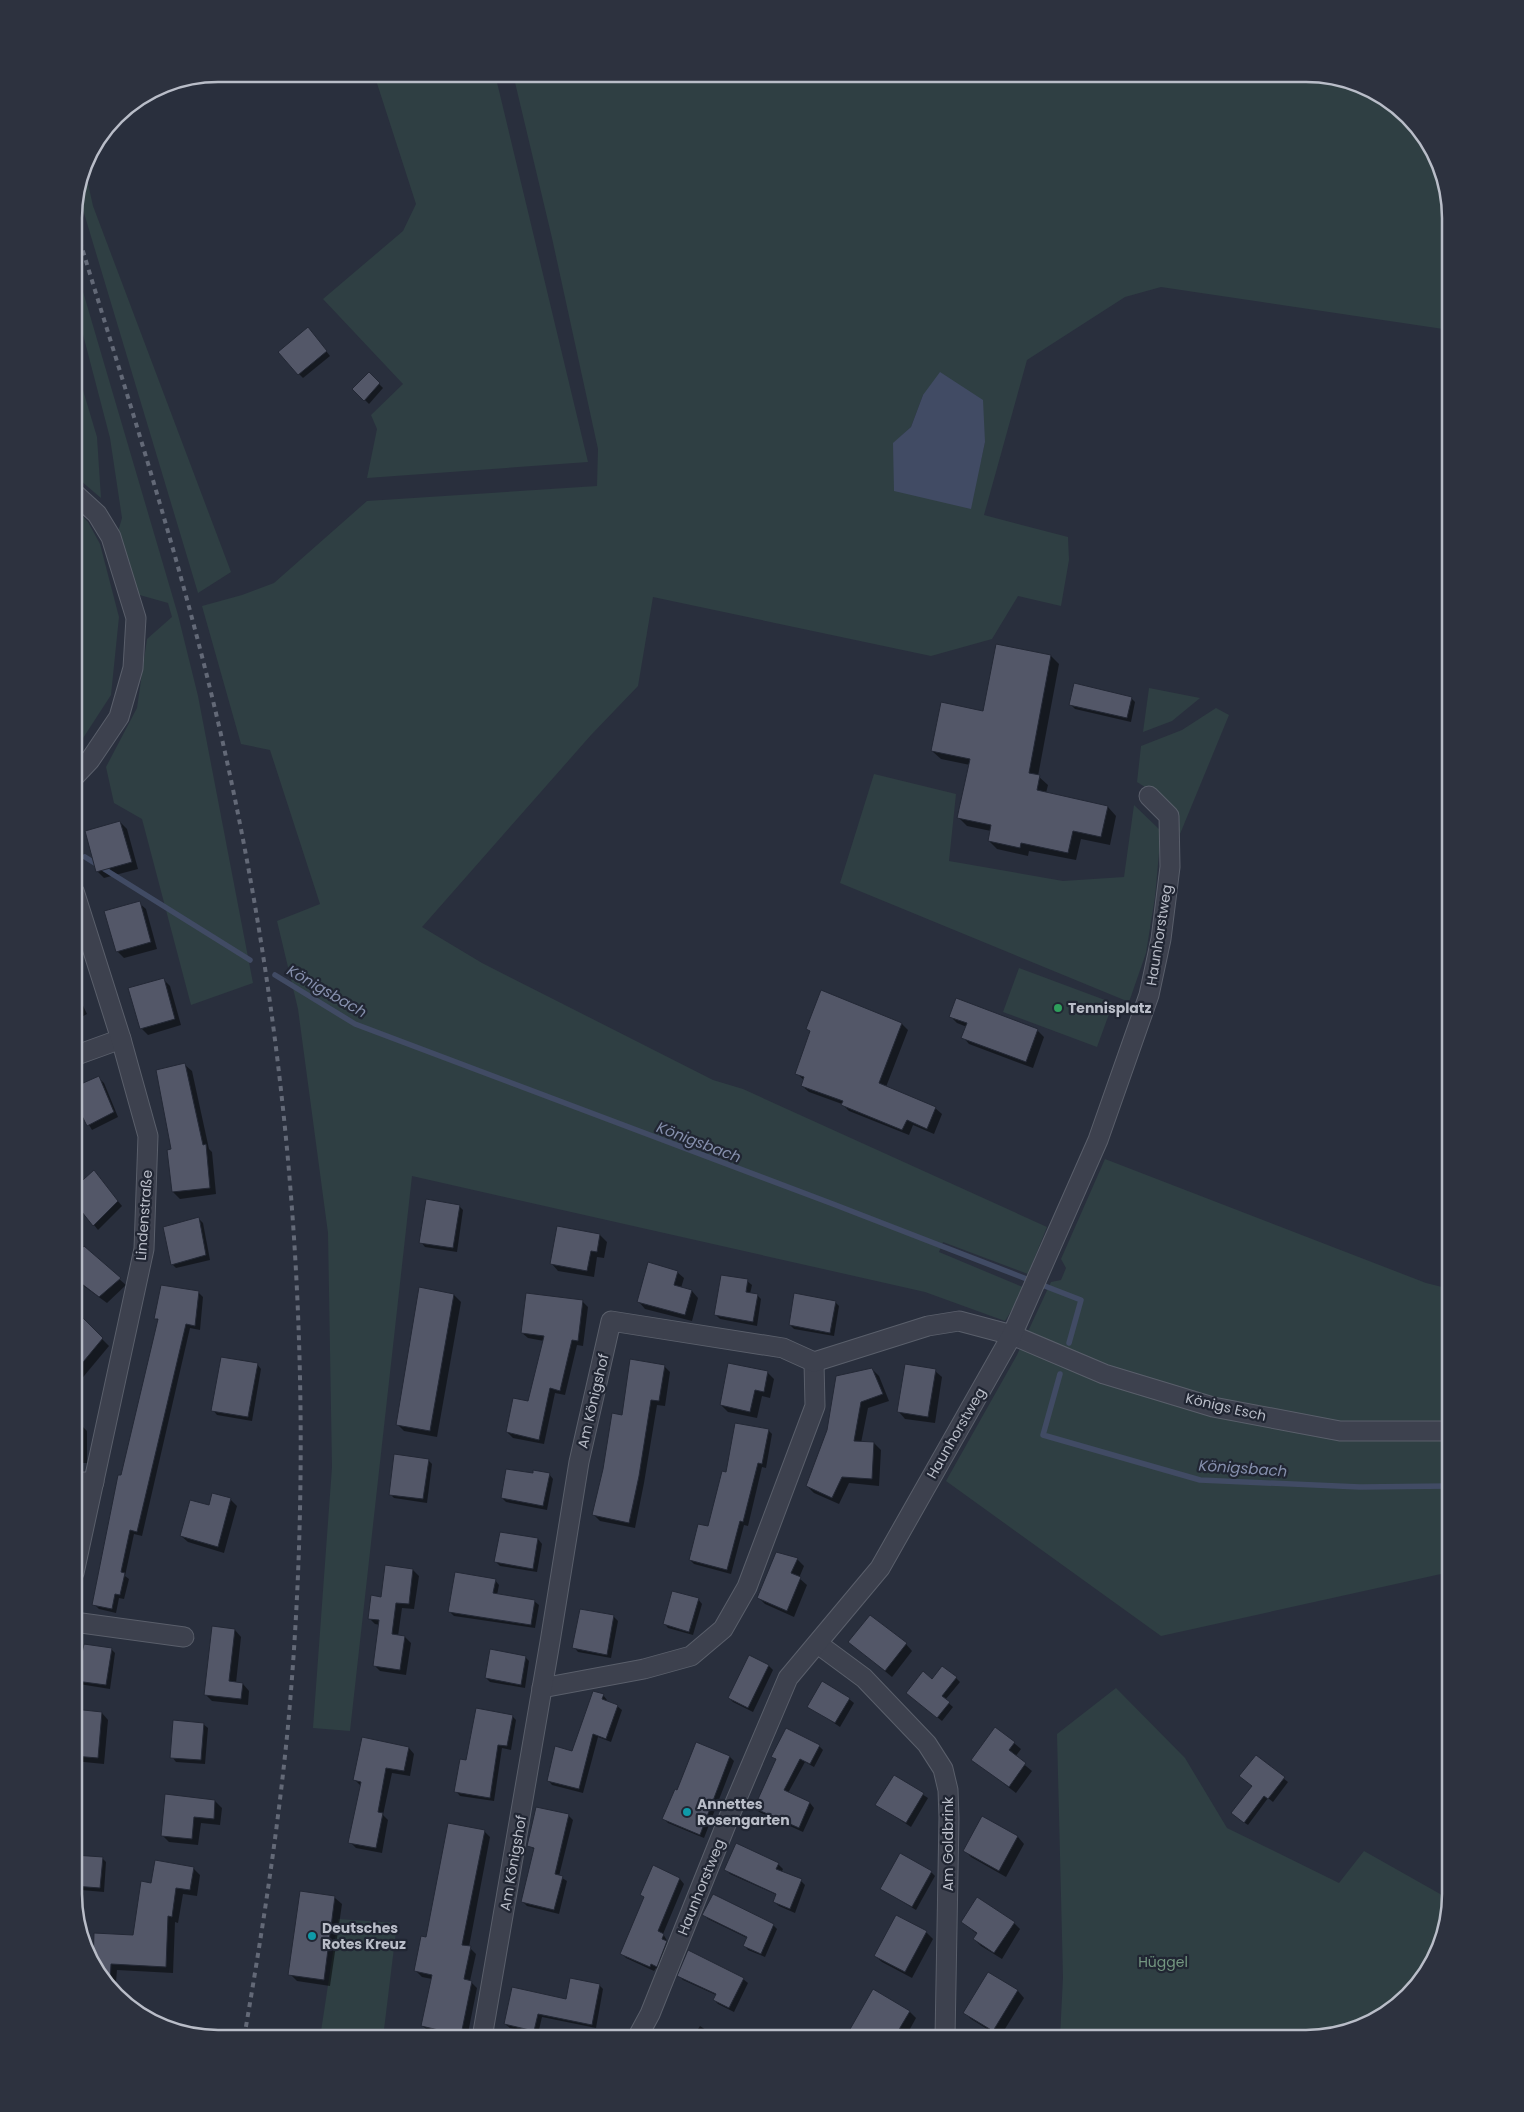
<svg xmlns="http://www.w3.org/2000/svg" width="1524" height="2112" font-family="Poppins,sans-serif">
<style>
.green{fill:#2f3f43;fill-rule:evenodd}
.water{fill:#414b64}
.shadow{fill:#0007}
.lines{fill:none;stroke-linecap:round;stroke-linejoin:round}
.stream{stroke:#414b64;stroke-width:5.5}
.building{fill:#535768;stroke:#232835}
.minor-casing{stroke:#5a5f6b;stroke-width:21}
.minor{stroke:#3d414e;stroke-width:19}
.rail{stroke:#636977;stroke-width:4;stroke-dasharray:5 5;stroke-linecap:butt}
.leisure-dot{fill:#2e9e5b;stroke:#212633;stroke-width:2}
.culture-dot{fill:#0f9aa8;stroke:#212633;stroke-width:2}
.labels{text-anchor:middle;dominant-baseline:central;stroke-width:4.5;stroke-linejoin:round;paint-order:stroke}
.street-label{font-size:14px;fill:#b9bdc8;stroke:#212633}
.poi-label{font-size:14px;font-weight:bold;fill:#b9bdc8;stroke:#212633;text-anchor:start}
.park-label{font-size:14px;fill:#739680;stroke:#212633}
.water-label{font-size:15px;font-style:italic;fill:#858fac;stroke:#212633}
.rim{fill:none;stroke:#b9bdc8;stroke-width:2.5}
</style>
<rect width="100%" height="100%" fill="#292f3d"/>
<g class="green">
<path d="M374 74H495L588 462 367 478 377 429 371 415 403 384 323 299 403 231 416 204Z"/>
<path d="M513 74H1315L1378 93 1431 146 1450 218V330L1161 287 1125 297 1027 360 984 515 1068 537 1069 560 1061 606 1018 596 992 639 931 656 653 597 638 686 591 735 422 927 482 963 713 1080 743 1089 1047 1227 1028 1274 943 1242 939 1252 1025 1288 1005 1321 925 1292 412 1176 350 1731 313 1728 332 1467 328 1233 298 1009 277 921 320 904 270 750 241 744 202 606 242 595 274 583 367 501 597 486 598 449 552 238ZM923 395 985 442 981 460 893 444 911 427Z"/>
<path d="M85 170 93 206 231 572 198 593 78 193Z"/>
<path d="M74 261 178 615 198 696 253 983 191 1005 142 819 114 803 106 767 137 708 147 639 172 617 168 603 136 594 117 535 122 518 110 438 74 300Z"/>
<path d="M74 360 97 437 101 498 74 475Z"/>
<path d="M74 508 88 522 100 544 119 617 111 695 74 752Z"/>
<path d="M1149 688 1200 698 1172 721 1143 732Z"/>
<path d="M1216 708 1229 715 1180 834 1169 802 1137 782 1141 746 1182 730Z"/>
<path d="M874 774 956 794 949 861 1063 881 1124 877 1134 805 1161 831 1155 897 1146 953 1129 1002 840 883Z"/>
<path d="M1019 968 1113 1003 1097 1047 1003 1012Z"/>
<path d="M1105 1159 1426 1283 1450 1289V1572L1161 1636 946 1481 1017 1355 1051 1282 1061 1280 1066 1268 1061 1259Z"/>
<path d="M1116 1688 1185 1758 1227 1828 1339 1883 1364 1851 1449 1899 1431 1966 1378 2019 1306 2038H1060L1063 1977 1057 1734Z"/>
<path d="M338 1919 397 1923 383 2038H320Z"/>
</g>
<path class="water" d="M940 372 983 400 985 442 971 509 894 491 893 443 911 427 923 395Z"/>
<g class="shadow">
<path d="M312 333 330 356 303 378 299 374Z"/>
<path d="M369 374 383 388 369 404 354 389Z"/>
<path d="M997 646 1051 656 1059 664 1038 776 1048 785 1046 793 1108 807 1116 816 1110 845 1081 839 1076 860 1029 851 1028 856 997 849 989 841 991 831 967 826 959 818 970 765 941 759 932 751 984 712Z"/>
<path d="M1131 698 1135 702 1131 722 1075 709 1070 704Z"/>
<path d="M120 822 127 829 138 869 104 878 97 871Z"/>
<path d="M139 903 146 909 157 949 124 958 117 951Z"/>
<path d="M163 979 170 986 181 1025 148 1035 141 1028Z"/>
<path d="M74 987 87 1014 74 1021Z"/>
<path d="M822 992 902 1024 908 1030 886 1087 935 1108 942 1114 934 1134 913 1125 909 1135 849 1111 842 1104 809 1092 802 1086 804 1080 796 1073 811 1032 808 1029Z"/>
<path d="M951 1017 1037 1030 1044 1037 1033 1068 969 1044 963 1037 967 1027 957 1023Z"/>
<path d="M185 1065 192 1071 209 1149 212 1152 216 1194 180 1199 173 1192V1150Z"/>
<path d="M99 1078 104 1083 118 1117 92 1130 83 1115 74 1120V1089Z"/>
<path d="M94 1172 122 1206 98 1230 74 1200V1190Z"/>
<path d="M459 1206 463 1210 457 1252 425 1247 421 1242Z"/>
<path d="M199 1219 203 1223 210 1260 176 1268 172 1264Z"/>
<path d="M558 1228 600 1235 607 1242 604 1258 597 1257 594 1277 558 1271 552 1264Z"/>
<path d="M84 1248 126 1285 107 1303 74 1279V1258Z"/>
<path d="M677 1272 684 1278 681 1288 692 1291 698 1298 692 1321 645 1309 639 1302Z"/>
<path d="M747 1281 752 1285 750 1294 757 1295 761 1299 757 1326 720 1319 716 1315Z"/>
<path d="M198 1292 203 1297 200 1330 190 1328 142 1536 134 1534 125 1576 129 1579 124 1599 119 1598 116 1613 99 1609 94 1604 159 1322 156 1318Z"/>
<path d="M454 1295 461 1302 437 1437 404 1431 398 1425Z"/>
<path d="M582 1301 588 1307 583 1346 577 1345 565 1395 555 1393 544 1444 513 1438 507 1432 529 1403 544 1341 528 1338 522 1333Z"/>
<path d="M835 1302 839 1306 834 1336 794 1329 790 1325Z"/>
<path d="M74 1311 109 1346 74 1388Z"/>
<path d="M257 1364 261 1369 252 1421 217 1415 213 1410Z"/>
<path d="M664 1366 670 1372 665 1406 657 1405 644 1483 635 1528 600 1521 594 1515Z"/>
<path d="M872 1369 879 1376 889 1401 868 1408 861 1443H874L881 1450 879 1486 849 1483 839 1504 814 1493 807 1486Z"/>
<path d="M935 1371 942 1377 935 1423 905 1419 899 1412Z"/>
<path d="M767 1372 774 1379 770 1398 762 1396 757 1418 728 1412 721 1405Z"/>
<path d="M74 1425H81L87 1431V1463H74Z"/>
<path d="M768 1430 772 1434 766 1468 762 1467 748 1526 744 1525 731 1574 694 1564 690 1560 709 1528 727 1474Z"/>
<path d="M428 1460 432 1464 427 1503 394 1498 390 1494Z"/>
<path d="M534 1474H549L553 1479 547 1510 506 1502 502 1498Z"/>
<path d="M213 1495 231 1500 237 1506 224 1553 188 1542 181 1536 210 1507Z"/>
<path d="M74 1502 80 1506 74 1534Z"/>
<path d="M538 1539 542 1544 537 1572 500 1566 496 1562Z"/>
<path d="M777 1553 797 1559 804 1566 799 1578 807 1585 794 1617 765 1604 758 1597Z"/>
<path d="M413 1570 419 1576 414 1609 402 1608 398 1636 405 1637 411 1643 406 1675 380 1671 374 1665 380 1625 375 1624 369 1618Z"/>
<path d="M495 1580 499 1585 497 1595 534 1601 539 1605 535 1628 454 1616 449 1611Z"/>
<path d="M698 1599 702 1604 693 1635 668 1628 664 1623Z"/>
<path d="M581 1610 614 1617 618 1621 611 1658 578 1652 574 1647Z"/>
<path d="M235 1630 241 1637 236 1683 243 1684 249 1691 248 1705 212 1701 205 1694Z"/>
<path d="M850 1642 906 1644 912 1651 892 1677Z"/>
<path d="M80 1644 111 1649 115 1653 110 1689 79 1684 75 1680Z"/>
<path d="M525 1657 529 1661 525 1688 490 1682 486 1678Z"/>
<path d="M749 1657 769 1666 773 1670 753 1712 733 1702 729 1698Z"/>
<path d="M956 1678 960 1682 945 1700 953 1707 942 1721 912 1697 933 1680Z"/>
<path d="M603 1695 607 1700V1702L617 1706 622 1710 611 1742 598 1737 583 1793 552 1785 548 1780 573 1752Z"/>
<path d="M849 1699 854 1703 840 1727 809 1706Z"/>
<path d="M74 1711 102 1713 108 1720 104 1764 74 1761Z"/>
<path d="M512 1716 516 1720 511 1750 502 1748 494 1801 460 1796 456 1791 467 1762Z"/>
<path d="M203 1724 208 1728 205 1764 176 1762 172 1757Z"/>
<path d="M696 1743 730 1757 734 1761 704 1838 668 1823 664 1819 678 1791Z"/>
<path d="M1014 1743 1021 1749 1015 1757 1032 1771 1016 1793 973 1760Z"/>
<path d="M819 1746 823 1750 814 1767 805 1762 788 1793 810 1803 814 1808 803 1832 759 1812 755 1808 777 1761 772 1756Z"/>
<path d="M409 1748 414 1754 410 1776 392 1773 383 1815 388 1820 382 1853 356 1848 350 1842 361 1786 355 1780Z"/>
<path d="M1256 1757 1288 1782 1273 1802 1268 1798 1248 1825 1236 1817 1253 1786Z"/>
<path d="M895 1777 928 1798 911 1827 877 1805Z"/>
<path d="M215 1801 222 1808 220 1825 201 1823 198 1845 169 1842 162 1835Z"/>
<path d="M568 1815 573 1820 559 1876 567 1881 559 1914 527 1906 523 1902 535 1850 528 1845Z"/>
<path d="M983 1818 1018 1837 1024 1844 1006 1877 971 1857 965 1851Z"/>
<path d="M484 1831 490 1837 469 1947 476 1954 470 1981 477 1988 467 2038H457L429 2032 423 2026 432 1979 422 1977 416 1971 427 1939Z"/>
<path d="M737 1845 778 1864 783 1869 781 1873 801 1881 805 1885 795 1913 779 1906 774 1902 777 1895 730 1874 726 1869Z"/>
<path d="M74 1856 102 1858 106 1862 104 1892 81 1890 80 1904 76 1903 74 1894Z"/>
<path d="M654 1866 680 1879 684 1884 663 1934 671 1947 661 1970 656 1968 654 1971 626 1958 622 1954 645 1898 642 1895Z"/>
<path d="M193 1868 200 1875 197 1896 183 1894 178 1923 175 1922 173 1973 117 1970 116 1982 109 1981 94 1967 134 1936 152 1885Z"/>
<path d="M931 1872 935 1876 916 1910 881 1889Z"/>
<path d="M301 1893 335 1898 342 1904 330 1986 297 1981 290 1974Z"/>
<path d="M704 1915 773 1925 777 1929 765 1957 748 1950 744 1945 747 1938 708 1919Z"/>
<path d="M962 1922 1014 1923 1020 1929 1002 1959 981 1946 974 1939 977 1934Z"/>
<path d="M926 1932 933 1939 912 1978 882 1962 875 1956Z"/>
<path d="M989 1973 1018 1991 1024 1998 1000 2037 971 2019 964 2012Z"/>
<path d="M679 1976 743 1979 748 1983 734 2012 718 2004 714 2000 716 1995 683 1980Z"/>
<path d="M599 1985 603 1989 596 2028 542 2017 538 2034 510 2028 505 2024 567 2000Z"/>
<path d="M910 2012 916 2018 905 2038H858L850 2031Z"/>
<path d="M700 2026 718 2038H692Z"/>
</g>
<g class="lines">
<g class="stream">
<path d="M85 857 250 960"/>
<path d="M275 975 355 1024 833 1204 1081 1300 1069 1343"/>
<path d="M1060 1374 1043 1435 1200 1480 1360 1487 1450 1486"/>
</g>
</g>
<g class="building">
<path d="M308 327 327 351 298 375 278 352Z"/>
<path d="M369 372 380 383 364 401 352 389Z"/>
<path d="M996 644 1051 655 1029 773 1040 775 1037 790 1108 806 1101 837 1073 831 1068 853 1021 843 1020 848 988 841 991 825 957 818 970 759 931 751 941 702 983 711Z"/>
<path d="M1074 683 1132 697 1127 718 1069 705Z"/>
<path d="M120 821 132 862 96 872 85 831Z"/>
<path d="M140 901 151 942 116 952 104 911Z"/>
<path d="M164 978 175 1019 140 1029 128 988Z"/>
<path d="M821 990 902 1023 879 1083 936 1107 927 1129 907 1120 902 1130 841 1105 843 1101 801 1086 804 1077 795 1074 810 1031 806 1029Z"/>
<path d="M956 998 1038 1029 1026 1062 961 1038 967 1023 949 1017Z"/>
<path d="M185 1063 203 1145 206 1144 210 1188 172 1192 167 1150 171 1149 156 1070Z"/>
<path d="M99 1076 114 1112 87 1126 74 1100V1087Z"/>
<path d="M94 1170 118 1201 93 1226 74 1202V1188Z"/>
<path d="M426 1199 460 1205 453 1248 419 1243Z"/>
<path d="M199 1217 206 1255 171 1265 163 1227Z"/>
<path d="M557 1226 600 1234 597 1252 591 1251 587 1271 550 1264Z"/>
<path d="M84 1246 121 1278 99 1297 74 1278V1257Z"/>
<path d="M648 1262 678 1271 674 1285 692 1290 685 1315 637 1302Z"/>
<path d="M721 1275 748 1279 746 1292 758 1294 753 1322 714 1315Z"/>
<path d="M161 1285 199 1291 195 1326 186 1324 137 1532 130 1530 121 1572 125 1573 120 1595 115 1594 112 1609 92 1605 118 1475H121L158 1319H154Z"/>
<path d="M419 1287 454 1294 430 1431 396 1425Z"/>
<path d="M526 1293 583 1300 578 1341 572 1340 560 1391 550 1388 539 1440 506 1432 513 1398 528 1401 544 1336 521 1333Z"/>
<path d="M794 1293 836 1301 830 1333 789 1325Z"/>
<path d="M74 1309 103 1338 74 1373Z"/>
<path d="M221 1357 258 1363 248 1417 211 1411Z"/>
<path d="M630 1359 665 1365 659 1401 651 1400 639 1476 629 1523 592 1515 603 1469 612 1413 622 1415Z"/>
<path d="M728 1363 768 1371 764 1392 755 1390 750 1412 720 1405Z"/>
<path d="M905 1364 936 1369 928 1417 897 1412Z"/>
<path d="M872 1368 883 1394 861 1402 854 1441 874 1442 872 1479 842 1477 832 1498 806 1486 827 1430 836 1376Z"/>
<path d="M735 1423 769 1429 762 1464 758 1463 743 1522 740 1521 727 1570 689 1560 698 1524 708 1526 722 1471 726 1472Z"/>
<path d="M394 1454 429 1459 423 1499 389 1495Z"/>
<path d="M506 1469 533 1473V1470L550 1473 543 1506 501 1498Z"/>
<path d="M212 1493 231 1498 218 1547 180 1536 190 1500 209 1505Z"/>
<path d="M500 1532 538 1538 533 1569 494 1562Z"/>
<path d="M776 1552 798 1558 791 1573 801 1577 787 1611 757 1598Z"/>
<path d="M385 1565 413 1569 409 1604 396 1603 392 1634 405 1636 400 1670 373 1666 379 1620 368 1619 371 1595 381 1597Z"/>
<path d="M455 1572 496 1579 493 1593 535 1600 531 1625 448 1612Z"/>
<path d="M672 1591 699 1598 689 1632 663 1624Z"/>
<path d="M580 1609 614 1615 607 1655 572 1648Z"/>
<path d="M870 1615 907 1643 885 1671 848 1642Z"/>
<path d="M212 1626 235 1629 229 1681 243 1683 241 1699 204 1695Z"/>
<path d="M84 1644 112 1648 106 1685 76 1681Z"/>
<path d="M490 1649 526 1656 521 1685 485 1678Z"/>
<path d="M749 1655 769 1665 748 1708 728 1698Z"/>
<path d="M942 1666 957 1677 942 1696 950 1702 937 1718 906 1693 923 1671 932 1679Z"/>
<path d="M822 1681 850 1698 835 1723 807 1707Z"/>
<path d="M593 1691 604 1694 602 1699 618 1705 606 1739 593 1734 579 1789 547 1781 555 1746 572 1751Z"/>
<path d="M476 1708 513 1715 507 1746 498 1745 490 1798 454 1792 460 1759 466 1760Z"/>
<path d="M74 1709 102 1712 98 1758 74 1756Z"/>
<path d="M173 1720 204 1723 201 1760 170 1758Z"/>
<path d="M995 1727 1015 1742 1009 1750 1026 1763 1009 1787 971 1760Z"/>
<path d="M786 1728 820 1745 810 1764 800 1759 784 1790 810 1802 799 1828 754 1808 776 1759 771 1757Z"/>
<path d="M362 1737 409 1747 404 1771 386 1768 378 1812 383 1813 376 1848 348 1843 361 1782 353 1780Z"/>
<path d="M696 1742 730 1756 700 1835 662 1819 675 1789 677 1790Z"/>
<path d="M1256 1755 1285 1777 1268 1799 1264 1796 1244 1823 1231 1813 1252 1786 1239 1776Z"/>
<path d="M894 1775 924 1793 906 1823 875 1805Z"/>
<path d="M165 1794 215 1800 214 1819 194 1817 192 1839 161 1836Z"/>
<path d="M536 1807 569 1814 555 1874 563 1876 554 1910 521 1902 534 1848 527 1846Z"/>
<path d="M982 1816 1018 1836 999 1871 963 1851Z"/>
<path d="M448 1823 485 1830 462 1945 471 1946 464 1979 472 1981 461 2035 421 2026 432 1975 414 1971 421 1936 426 1937Z"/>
<path d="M736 1843 779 1863 776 1869 802 1879 790 1909 773 1902 776 1894 724 1870Z"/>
<path d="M900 1853 932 1871 912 1907 880 1889Z"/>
<path d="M74 1855 103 1857 100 1888 74 1886Z"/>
<path d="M155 1860 194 1867 190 1890 176 1888 172 1917 168 1916 166 1967 111 1964 110 1983 93 1966 94 1933 133 1935 141 1881 151 1883Z"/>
<path d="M653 1865 680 1878 658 1931 664 1934 662 1939 667 1941 657 1967 651 1964 650 1967 620 1954 644 1897 640 1895Z"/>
<path d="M300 1891 335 1896 324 1980 288 1975Z"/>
<path d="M713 1894 774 1924 761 1954 743 1946 747 1937 702 1915Z"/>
<path d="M977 1897 1015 1922 994 1953 973 1939 977 1933 961 1922Z"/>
<path d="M896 1915 927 1931 905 1972 874 1956Z"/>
<path d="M688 1950 744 1978 729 2008 713 2000 716 1994 677 1976Z"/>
<path d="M988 1972 1018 1990 993 2031 963 2013Z"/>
<path d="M570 1978 600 1984 592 2025 538 2014 534 2031 504 2024 512 1987 566 1999Z"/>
<path d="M873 1989 910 2011 894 2038H861L849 2031Z"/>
</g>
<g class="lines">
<g class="minor-casing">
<g id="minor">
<path d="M74 777 90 760 119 717 133 668 136 618 111 537 97 514 74 493"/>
<path d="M74 1056 121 1039"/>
<path d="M74 1482H94"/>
<path d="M74 1573 144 1249 148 1136 121 1039 74 891"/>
<path d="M74 1622 184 1637"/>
<path d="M818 1644 864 1678 927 1744 943 1769 948 1790 949 1818 945 2038"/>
<path d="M542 1688 644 1669 691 1656 723 1629 747 1587 815 1406 814 1362"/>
<path d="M482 2038 550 1642 579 1462 611 1321 783 1348 814 1362 928 1326 959 1321 1012 1335 1104 1374 1213 1407 1340 1431H1450"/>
<path d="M637 2038 650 2014 729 1817 788 1678 880 1568 1012 1335 1098 1140 1149 995 1161 939 1170 867 1169 816 1149 796"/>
</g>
</g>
<use href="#minor" class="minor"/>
<path class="rail" d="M74 222C129 402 188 582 228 766 296 1080 317 1406 288 1726 278 1830 262 1934 244 2038"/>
</g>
<circle class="leisure-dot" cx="1058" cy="1008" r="5"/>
<g class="culture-dot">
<circle cx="687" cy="1812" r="5"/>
<circle cx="312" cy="1936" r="5"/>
</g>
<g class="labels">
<g class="street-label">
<text transform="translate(1159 935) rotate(-81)">Haunhorstweg</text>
<text transform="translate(144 1215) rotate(-86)">Lindenstraße</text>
<text transform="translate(593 1401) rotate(-77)">Am Königshof</text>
<text transform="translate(1226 1407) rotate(13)">Königs Esch</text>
<text transform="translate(956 1433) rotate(-60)">Haunhorstweg</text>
<text transform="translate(948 1844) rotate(-90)">Am Goldbrink</text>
<text transform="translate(513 1863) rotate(-80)">Am Königshof</text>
<text transform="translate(701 1887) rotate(-68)">Haunhorstweg</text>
</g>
<g class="poi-label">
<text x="1068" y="1008">Tennisplatz</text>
<text x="697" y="1804">Annettes<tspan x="697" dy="16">Rosengarten</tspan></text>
<text x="322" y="1928">Deutsches<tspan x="322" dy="16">Rotes Kreuz</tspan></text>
</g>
<g class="park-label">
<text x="1163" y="1962">Hüggel</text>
</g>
<g class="water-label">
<text transform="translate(327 991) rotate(30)">Königsbach</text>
<text transform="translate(699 1142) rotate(21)">Königsbach</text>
<text transform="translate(1243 1468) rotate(4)">Königsbach</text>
</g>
</g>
<path d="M0 0H1524V2112H0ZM218 82H1306A136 136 0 0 1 1442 218V1894A136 136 0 0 1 1306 2030H218A136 136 0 0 1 82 1894V218A136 136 0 0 1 218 82Z" fill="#2d323f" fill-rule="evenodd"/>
<path class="rim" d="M218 82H1306A136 136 0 0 1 1442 218V1894A136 136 0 0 1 1306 2030H218A136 136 0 0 1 82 1894V218A136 136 0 0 1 218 82Z"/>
</svg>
